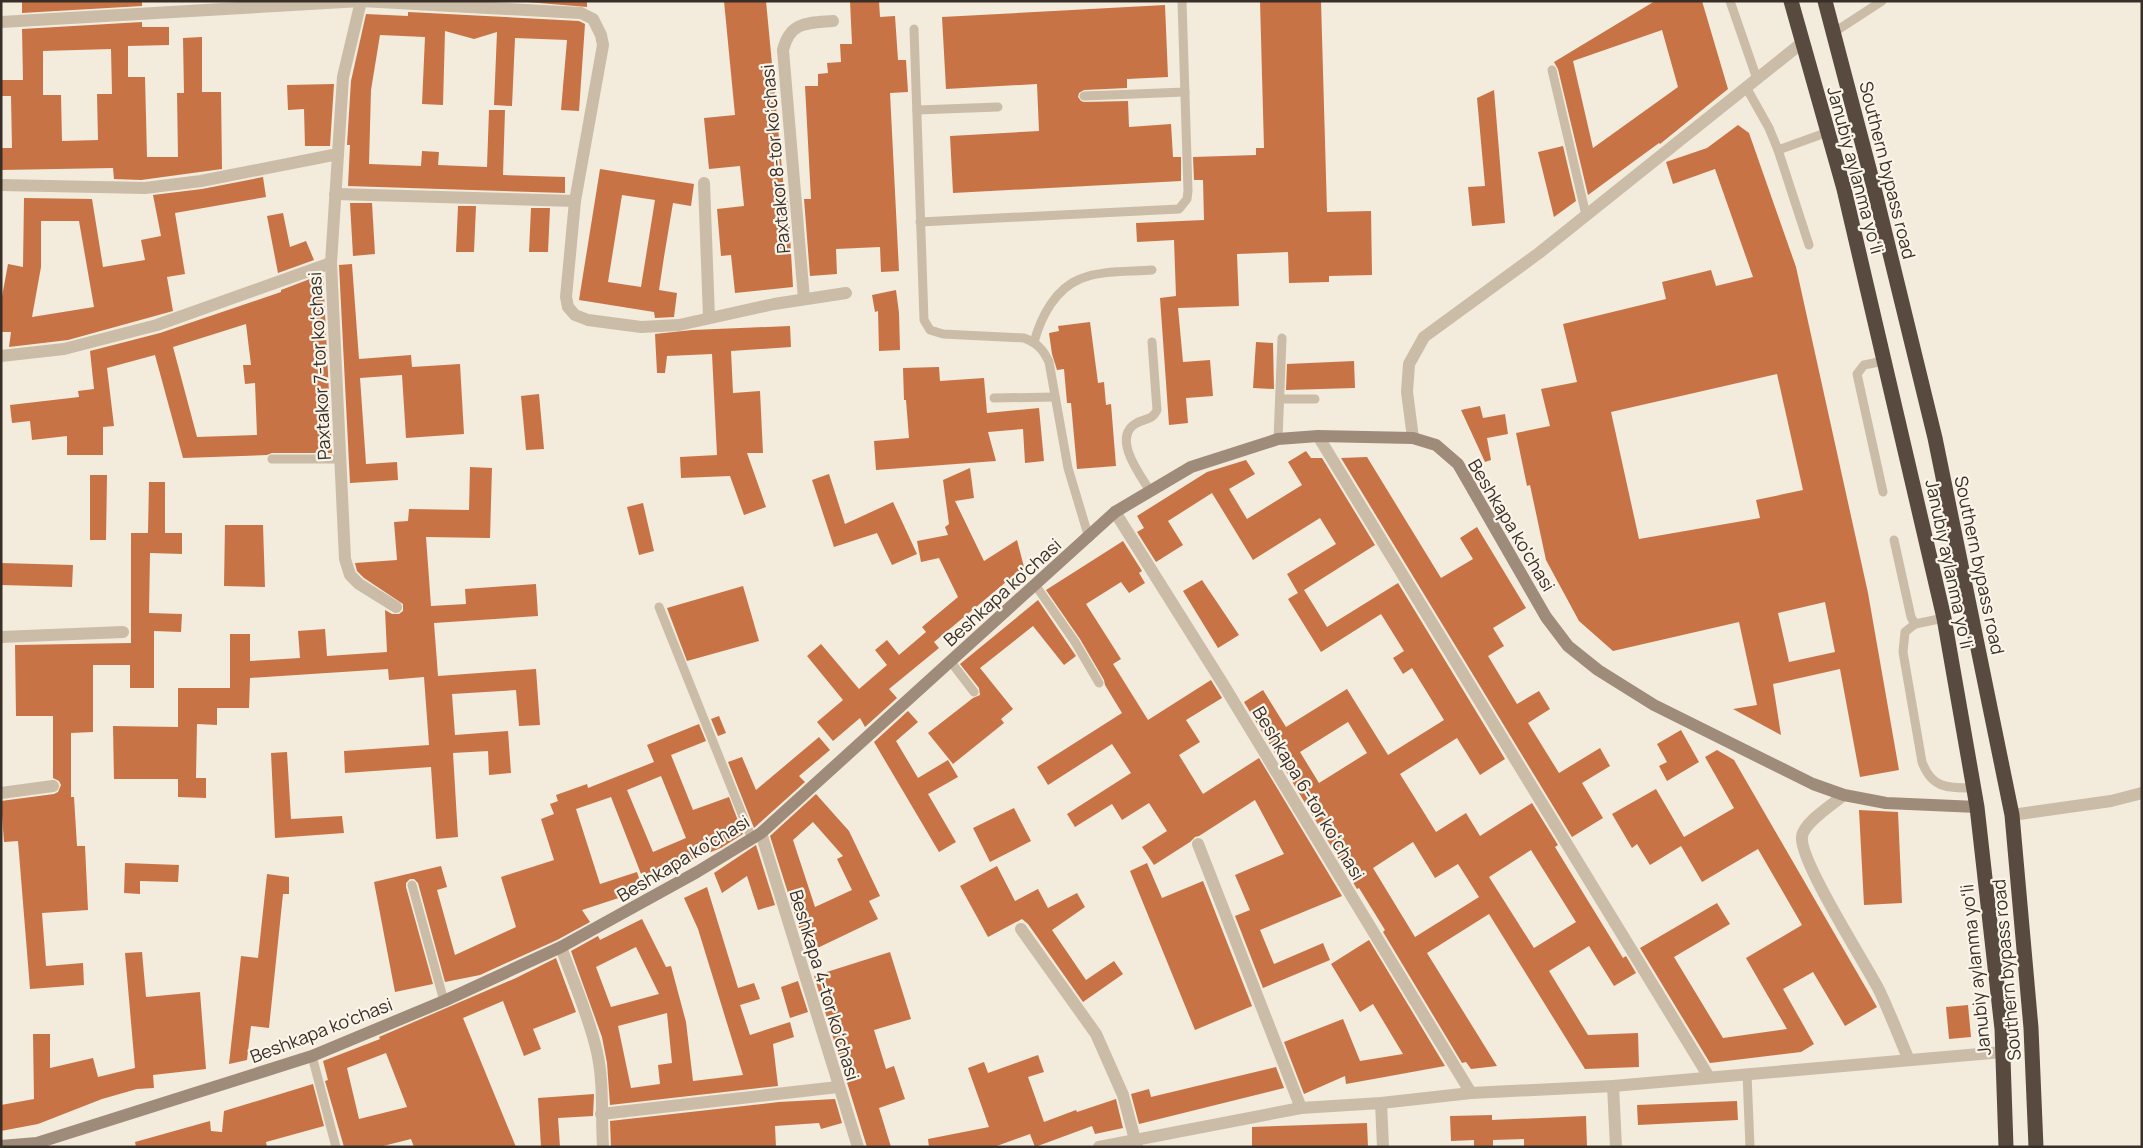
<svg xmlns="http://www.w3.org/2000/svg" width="2143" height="1148" font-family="Manrope,sans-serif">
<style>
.building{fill:#c87345;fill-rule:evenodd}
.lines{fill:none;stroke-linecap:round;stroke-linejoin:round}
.lane{stroke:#cbbca8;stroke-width:9}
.street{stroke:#cbbca8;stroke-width:12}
.secondary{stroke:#9f8b79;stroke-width:12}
.highway{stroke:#594a3f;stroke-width:15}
.labels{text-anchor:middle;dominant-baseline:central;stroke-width:4.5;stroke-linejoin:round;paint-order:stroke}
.street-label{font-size:18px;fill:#382f28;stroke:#faf4e9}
</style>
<rect width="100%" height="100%" fill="#f3ebdc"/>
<g class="building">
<path d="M22 1H142V6L22 13Z"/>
<path d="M515 1H587V7Z"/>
<path d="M724 1H766L785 201H788L793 287 735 293 731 255 721 256 717 209 744 206 740 166 709 169 704 118 735 115Z"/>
<path d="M850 1H879L880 17 895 16 898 60H906L908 92 890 93 899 271 881 272 880 247 836 249 837 274 810 276 804 199H811L805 86H818V74L828 73 827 63 841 62 840 44H852Z"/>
<path d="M1260 1H1321L1327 212 1371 211 1372 275 1329 276V282L1289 283 1288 252 1237 254 1239 306 1178 308 1183 362 1210 360 1213 396 1186 398 1188 423 1169 425 1160 298 1176 296 1174 240 1137 242 1136 223 1204 220 1203 180H1194L1193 157 1256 155V148H1264Z"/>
<path d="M1655 1H1702L1728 89 1660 144 1659 143 1588 195 1558 69 1554 62ZM1662 30 1678 87 1593 148 1573 61Z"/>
<path d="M1165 5 1168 77 1127 79V88L1084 90 1079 93 1078 97 1081 101 1084 102 1128 101 1129 127 1171 124 1173 157H1181V181L953 193 950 136 1039 131 1037 84 946 89 942 17Z"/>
<path d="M408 12 579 21 585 24 579 111 561 110 567 40 515 38 512 106 494 105 497 32 474 39 445 31 443 105 422 104 425 37 380 35 371 90 369 164 421 166 422 151 439 152 438 165 487 167 489 110H505L503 175 565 177V193L348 186 350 145H347L351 81 366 14 408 16Z"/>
<path d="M142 22V27H169V45L128 46V77H145L147 157H178L177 93H184L183 38 202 37V92H221L222 169 141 180 114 179 113 168 1 170V148H12L11 96H1V80H23L22 29ZM111 49 112 94H97L98 140 62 141 61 95H43V51Z"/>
<path d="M334 84 330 146H305L304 109 288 110 287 85Z"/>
<path d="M1494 90 1505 223 1472 226 1468 187 1485 186 1477 98Z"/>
<path d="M1738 125 1749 133 1796 267 1868 593 1899 770 1860 777 1840 669 1773 684 1781 735 1733 709 1757 705 1739 622 1613 651 1579 621 1546 560 1530 485 1527 486 1516 433 1550 426 1541 389 1577 382 1563 324 1666 299 1662 282 1711 270 1716 286 1753 277 1715 169 1673 184 1666 162 1707 148ZM1777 374 1803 490 1756 500 1760 518 1639 539 1611 412ZM1825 602 1835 652 1789 662 1778 613Z"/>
<path d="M1563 146 1576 201 1554 217 1538 152Z"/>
<path d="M600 169 694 184 691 206 673 203 664 257 659 290 677 293 674 317 655 318 654 312 579 300ZM622 195 655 200 641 287 608 282Z"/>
<path d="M263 177 266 197 175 213 185 274 167 277 173 311 68 340 9 347 11 332H1V302L8 264 23 267 24 198 92 199 103 267 145 260 141 240 161 236 153 195 202 189ZM41 221H79L94 307 32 317 41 267Z"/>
<path d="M350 203H372L375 254 353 256Z"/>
<path d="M458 206H476L474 252H456Z"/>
<path d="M531 208H550L548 252H529Z"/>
<path d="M283 213 290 247 306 241 314 260 278 273 267 216Z"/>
<path d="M352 264 359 359 411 355 412 367 460 364 464 434 406 438 402 375 360 378 366 464 397 462 398 480 350 483 339 265Z"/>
<path d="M323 274 332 453H272L267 455 183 458 155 355 107 368 114 426 103 427V455H67V436L32 440 30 421 12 423 10 405 79 397 78 391 94 389 90 351 160 333 281 292V290ZM246 324 251 365H243L245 384 255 383 257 435 197 437 173 347Z"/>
<path d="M896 290 899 313 900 350 879 351 878 311 875 312 872 295Z"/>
<path d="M1090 322 1098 383 1104 382 1106 405 1111 404 1116 466 1077 469 1071 403H1067L1064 369 1057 370 1052 354 1049 333 1059 331 1058 326Z"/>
<path d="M790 326 791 347 731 351 733 393 760 391 763 453H747L766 507 744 515 730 476 681 478 680 457 717 455 712 354 667 356 665 373H657L655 334 692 330Z"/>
<path d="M1256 342 1273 343 1274 389 1253 388Z"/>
<path d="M1354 361 1355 388 1286 390 1287 364Z"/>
<path d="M939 367 940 381 984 378 987 413 1039 408 1044 461 1025 463 1023 429 988 432 996 461 876 470 874 441 909 438 906 400H904L903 368Z"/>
<path d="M539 394 544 449 526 450 521 396Z"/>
<path d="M1480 406 1483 418 1505 414 1508 434 1487 438 1491 460 1485 462 1461 410Z"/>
<path d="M1306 451 1311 458H1322L1375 545 1304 590 1327 627 1398 583 1505 759 1480 775 1457 738 1400 774 1436 832 1466 813 1480 836 1532 803 1558 845 1555 847 1623 958 1626 956 1636 973 1614 986 1589 946 1549 971 1588 1035 1638 1033 1639 1067 1585 1069 1489 914 1427 953 1497 1066 1471 1069 1466 1062 1462 1063 1383 932 1385 930 1359 888 1357 889 1244 702 1263 690 1286 727 1347 689 1388 755 1444 720 1412 668 1403 674 1393 658 1404 651 1381 614 1321 652 1288 599 1298 593 1287 574 1336 544 1320 518 1253 560 1212 493 1168 521 1183 545 1156 562 1137 532 1144 528 1137 516 1207 472 1246 460 1255 474 1229 489 1247 519 1302 485 1288 462ZM1348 722 1367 753 1319 783 1300 752ZM1413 842 1435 878 1458 864 1479 897 1415 937 1373 868ZM1531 850 1576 922 1534 948 1489 877Z"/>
<path d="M1367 457 1441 578 1473 559 1460 538 1477 527 1526 608 1493 628 1504 646 1488 656 1517 704 1539 691 1550 709 1528 723 1559 773 1600 748 1610 766 1582 783 1603 818 1572 837 1341 458Z"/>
<path d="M470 467 492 468 490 538 426 537 431 606 466 604 465 589 536 584 538 616 434 623 438 676 536 669 540 725 519 726 516 690 452 694 455 735 508 731 511 773 489 775 488 751 453 753 458 837 436 839 431 767 345 773 344 751 429 745 424 677 389 680 388 669 250 678 249 708H217V725L197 724 196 778H206V798L178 797V779H114L113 726 178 727V688H230V634H250V661L300 658 298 631 325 629 327 656 387 652 385 610 392 614H399L403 611V604L364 578 357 571 355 563 397 560 394 522 408 521 409 509 469 510Z"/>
<path d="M970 468 974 498 955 501 984 561 1017 540 1024 567 934 642 939 648 889 689 897 698 865 727 860 718 833 741 817 722 843 700 807 656 821 644 859 689 887 665 875 650 887 640 899 655 926 632 922 627 958 597 939 558 921 562 917 541 948 535 945 527 949 524 943 480Z"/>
<path d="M829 474 845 524 893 502 917 554 892 565 877 533 834 547 812 480Z"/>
<path d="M90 475H107L106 540H90Z"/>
<path d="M149 482H165V533H182V554L150 553 149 613 182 614 181 632 154 631V688H130V665H93V732L71 733V797H74L77 846H85L88 910 42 913 46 966 83 963 84 985 30 989 18 841 4 842 1 801 54 794 58 792 61 785 59 781 53 778V716H16L15 645 131 643V533H148Z"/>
<path d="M643 503 654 551 639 555 627 507Z"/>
<path d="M225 525H263L265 587 224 586Z"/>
<path d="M1123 541 1142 571 1139 573 1145 583 1129 593 1121 582 1086 604 1121 659 1113 664 1148 720 1211 680 1222 698 1186 720 1200 742 1179 755 1203 794 1259 758 1342 896 1260 930 1274 964 1323 943 1330 960 1263 988 1235 916 1250 910 1235 875 1284 854 1255 800 1199 836 1195 837 1190 842 1154 865 1142 847 1167 831 1149 803 1122 820 1112 804 1075 827 1067 814 1131 773 1112 744 1048 785 1037 767 1122 713 1105 685 1104 680 1080 639 1046 590Z"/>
<path d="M1 563 73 565 72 587 1 585Z"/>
<path d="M1202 580 1239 635 1218 648 1183 591Z"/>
<path d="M743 586 759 641 687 661 667 608Z"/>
<path d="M1038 600 1076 656 1064 665 1033 626 980 668 1013 709 1001 719 1004 723 953 764 928 733 973 698 980 695 979 688 960 664Z"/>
<path d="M908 711 918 722 896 741 918 778 948 760 958 777 928 794 956 842 939 852 874 742Z"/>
<path d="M719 716 726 733 718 736 711 719Z"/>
<path d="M699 724 706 741 671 755 693 810 729 797 743 834 721 848 643 879 611 797 576 809 600 884 637 872 643 890 582 910 590 922 557 940 480 975 445 982 418 883 414 879H410L406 883V887L433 984 395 992 374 882 441 866 447 887 437 890 455 955 516 927 501 877 554 860 541 819 554 814 550 804 558 801 556 795 587 784 588 788 654 762 647 745ZM661 776 686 838 653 852 627 790Z"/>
<path d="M1681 730 1699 762 1667 781 1659 766 1667 762 1657 744Z"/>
<path d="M819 737 830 750 799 776 805 782 754 828 728 762 742 757 756 790Z"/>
<path d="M1717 750 1734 760 1877 1007 1845 1026 1813 972 1783 989 1814 1044 1801 1052 1710 1063 1640 948 1717 903 1730 924 1674 957 1723 1038 1787 1029 1746 958 1802 925 1758 849 1702 882 1681 846 1650 865 1637 844 1632 848 1612 814 1656 789 1684 837 1734 808 1705 757Z"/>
<path d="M287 752 291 819 342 816 344 833 275 838 271 753Z"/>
<path d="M816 794 849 831 880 896 869 901 878 919 807 953 770 836ZM813 822 843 856 837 859 852 890 815 907 793 840Z"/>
<path d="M1014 808 1031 841 990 862 973 828Z"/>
<path d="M1859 810 1898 812 1902 903 1864 905Z"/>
<path d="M756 845 775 905 758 910 747 876 722 893 714 873Z"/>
<path d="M125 863 179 865 178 882 140 881V894L124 893Z"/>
<path d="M1147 863 1162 898 1203 881 1252 1006 1195 1030 1130 871Z"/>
<path d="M997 866 1015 901 1038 889 1048 908 1077 893 1085 907 1052 930 1086 980 1114 961 1123 974 1083 1002 1028 924 1022 919 988 937 960 886Z"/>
<path d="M267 874 289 877V894H283L269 1028 251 1026 247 1060 229 1064 241 956 258 958Z"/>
<path d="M707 887 738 988 754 983 760 999 740 1005 750 1035 790 1022 794 1037 773 1044 778 1086 610 1105 607 1063 602 1037 571 951 598 936 600 940 642 919 666 967 671 966 686 1022 693 1081 743 1075 698 929 684 898ZM636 947 659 994 611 1007 596 967ZM667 1013 672 1063 658 1065 660 1084 631 1088 618 1026Z"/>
<path d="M1369 940 1445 1066 1346 1084 1345 1076 1304 1094 1284 1042 1343 1019 1360 1061 1403 1054 1373 1004 1360 1012 1331 964Z"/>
<path d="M142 952 146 997 200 992 206 1069 153 1075 154 1088 137 1089 102 1099 38 1124 1 1131V1105L34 1099 33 1034H50V1068L93 1058 98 1077 135 1068 125 953Z"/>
<path d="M890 952 911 1019 874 1030 886 1069 894 1066 905 1099 879 1108 891 1147H867L814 976Z"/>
<path d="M556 958 576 1012 533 1029 541 1049 524 1056 503 1001 463 1018 516 1147H414L411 1139 379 1147H344L325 1081 328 1080 323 1061 380 1039 379 1037 516 978ZM386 1053 407 1107 359 1119 347 1068Z"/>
<path d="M798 981 808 1012 790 1018 781 987Z"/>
<path d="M1968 1005 1971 1037 1949 1039 1946 1007Z"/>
<path d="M1038 1055 1044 1072 1028 1077 1044 1122 1076 1110 1077 1112 1116 1099 1123 1128 1095 1134 1092 1126 1035 1147 1030 1134 994 1147H929L928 1139 989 1127 968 1068 984 1062 988 1073Z"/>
<path d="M1276 1067 1284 1088 1139 1124 1131 1094 1149 1089 1151 1097Z"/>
<path d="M313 1084 324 1126 266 1142 267 1147H136L135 1142 210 1121 211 1131 222 1132 224 1111Z"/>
<path d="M594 1094 593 1116 558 1118 560 1147H541L538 1098Z"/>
<path d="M835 1099 842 1123 821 1129 819 1123 775 1126 776 1147H611L610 1121 779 1102Z"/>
<path d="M1737 1101 1738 1120 1638 1125 1637 1105Z"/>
<path d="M1492 1115V1120L1586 1116 1587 1147H1524V1139L1493 1140V1147H1474V1140L1451 1141 1450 1116Z"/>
<path d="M1367 1123 1368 1147H1252V1127Z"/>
</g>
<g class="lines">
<g class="lane">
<path d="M1730 1 1757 79"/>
<path d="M914 29 924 320 930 330 943 334 1024 338C1037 343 1043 349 1049 362L1068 468 1089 538"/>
<path d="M1833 33 1882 1"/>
<path d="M1552 70 1586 215"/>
<path d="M1746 87 1769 128 1778 150 1809 245"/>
<path d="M1084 96 1185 92"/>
<path d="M917 110 998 107"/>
<path d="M1778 150 1828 132"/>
<path d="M920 222 1179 209 1187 199 1188 191 1182 1"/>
<path d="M1034 342C1041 317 1055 289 1080 279 1100 270 1131 272 1152 270"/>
<path d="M994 398 1055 397"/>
<path d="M1280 399H1315"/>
<path d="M1278 439 1282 338"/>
<path d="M272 459H341"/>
<path d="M1150 491C1141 476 1112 439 1135 424 1144 418 1152 421 1157 410L1152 342"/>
<path d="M1883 492 1857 374 1864 365 1884 361"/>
<path d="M1894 540 1911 617 1915 624 1944 618"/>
<path d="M1036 586 1075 642 1099 683"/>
<path d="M659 607 752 839"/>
<path d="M1915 624 1905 632 1903 652 1922 762C1932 789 1948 788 1974 788"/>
<path d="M951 662 974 692"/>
<path d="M412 885 444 1001"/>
<path d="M312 1056 336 1147"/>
<path d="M1747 1074 1750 1147"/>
</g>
<g class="street">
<path d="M361 1 343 77 331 263 345 559 350 575 359 584 396 607"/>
<path d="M1 22 361 1 581 13 593 19 601 35 603 45 575 201 566 297 568 307 575 315 588 320 641 327 679 325 774 304 846 293"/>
<path d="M704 183 709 317"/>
<path d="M1 185 145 188 201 181 338 154"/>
<path d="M335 194 575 201"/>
<path d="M804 299 783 50C790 21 808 23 833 21"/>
<path d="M1 356 64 349 157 325 331 263"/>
<path d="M1318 436 1709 1077"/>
<path d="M1413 438 1407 392 1409 364 1424 337 1539 253 1803 42"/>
<path d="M1115 512 1223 684 1471 1093"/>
<path d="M1 637 123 632"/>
<path d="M1 793 53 786"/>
<path d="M1844 795C1832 805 1803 823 1802 837 1799 860 1865 963 1879 990 1890 1013 1899 1037 1909 1060"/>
<path d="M2012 815 2111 801 2142 793"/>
<path d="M761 833 858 1147"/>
<path d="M1198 844 1301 1108"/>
<path d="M1021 929 1096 1034 1123 1095 1137 1147"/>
<path d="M561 947C573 981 589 1016 597 1052 604 1083 601 1115 603 1147"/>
<path d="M1613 1086 1616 1147"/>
<path d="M1381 1103 1383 1147"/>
<path d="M601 1114 838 1087"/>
<path d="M1099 1147 1301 1108 1381 1103 1471 1093 1613 1086 2003 1052"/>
</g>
<path class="secondary" d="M1 1146 37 1143 312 1056 444 1001 561 947 697 872 761 833 1115 512 1191 467 1278 439 1318 436 1413 438 1436 445 1458 464 1546 617 1568 646 1598 670 1654 705 1813 784 1844 795 1886 803 1977 807"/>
<g class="highway">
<path d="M1791 1 1844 189 1944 618 1977 807 2002 1029 2006 1147"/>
<path d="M1825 1 1873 184 1935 438 2012 815 2031 1028 2036 1147"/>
</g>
</g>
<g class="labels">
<g class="street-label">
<text transform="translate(775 159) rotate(-95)">Paxtakor 8-tor koʻchasi</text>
<text transform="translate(1856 170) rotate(75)">Janubiy aylanma yoʻli</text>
<text transform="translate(1888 170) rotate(76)">Southern bypass road</text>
<text transform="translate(319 366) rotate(-93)">Paxtakor 7-tor koʻchasi</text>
<text transform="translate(1512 525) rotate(59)">Beshkapa ko'chasi</text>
<text transform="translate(1950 564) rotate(78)">Janubiy aylanma yoʻli</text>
<text transform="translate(1980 565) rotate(78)">Southern bypass road</text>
<text transform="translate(1002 592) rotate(-42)">Beshkapa ko'chasi</text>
<text transform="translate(1309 793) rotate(59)">Beshkapa 6-tor koʻchasi</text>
<text transform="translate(683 858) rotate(-31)">Beshkapa ko'chasi</text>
<text transform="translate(1975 970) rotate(-96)">Janubiy aylanma yoʻli</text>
<text transform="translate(2006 970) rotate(-95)">Southern bypass road</text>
<text transform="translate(825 985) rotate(73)">Beshkapa 4-tor koʻchasi</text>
<text transform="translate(321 1030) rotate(-21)">Beshkapa ko'chasi</text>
</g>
</g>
<rect width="2143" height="1148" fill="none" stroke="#382f28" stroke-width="5"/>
</svg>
